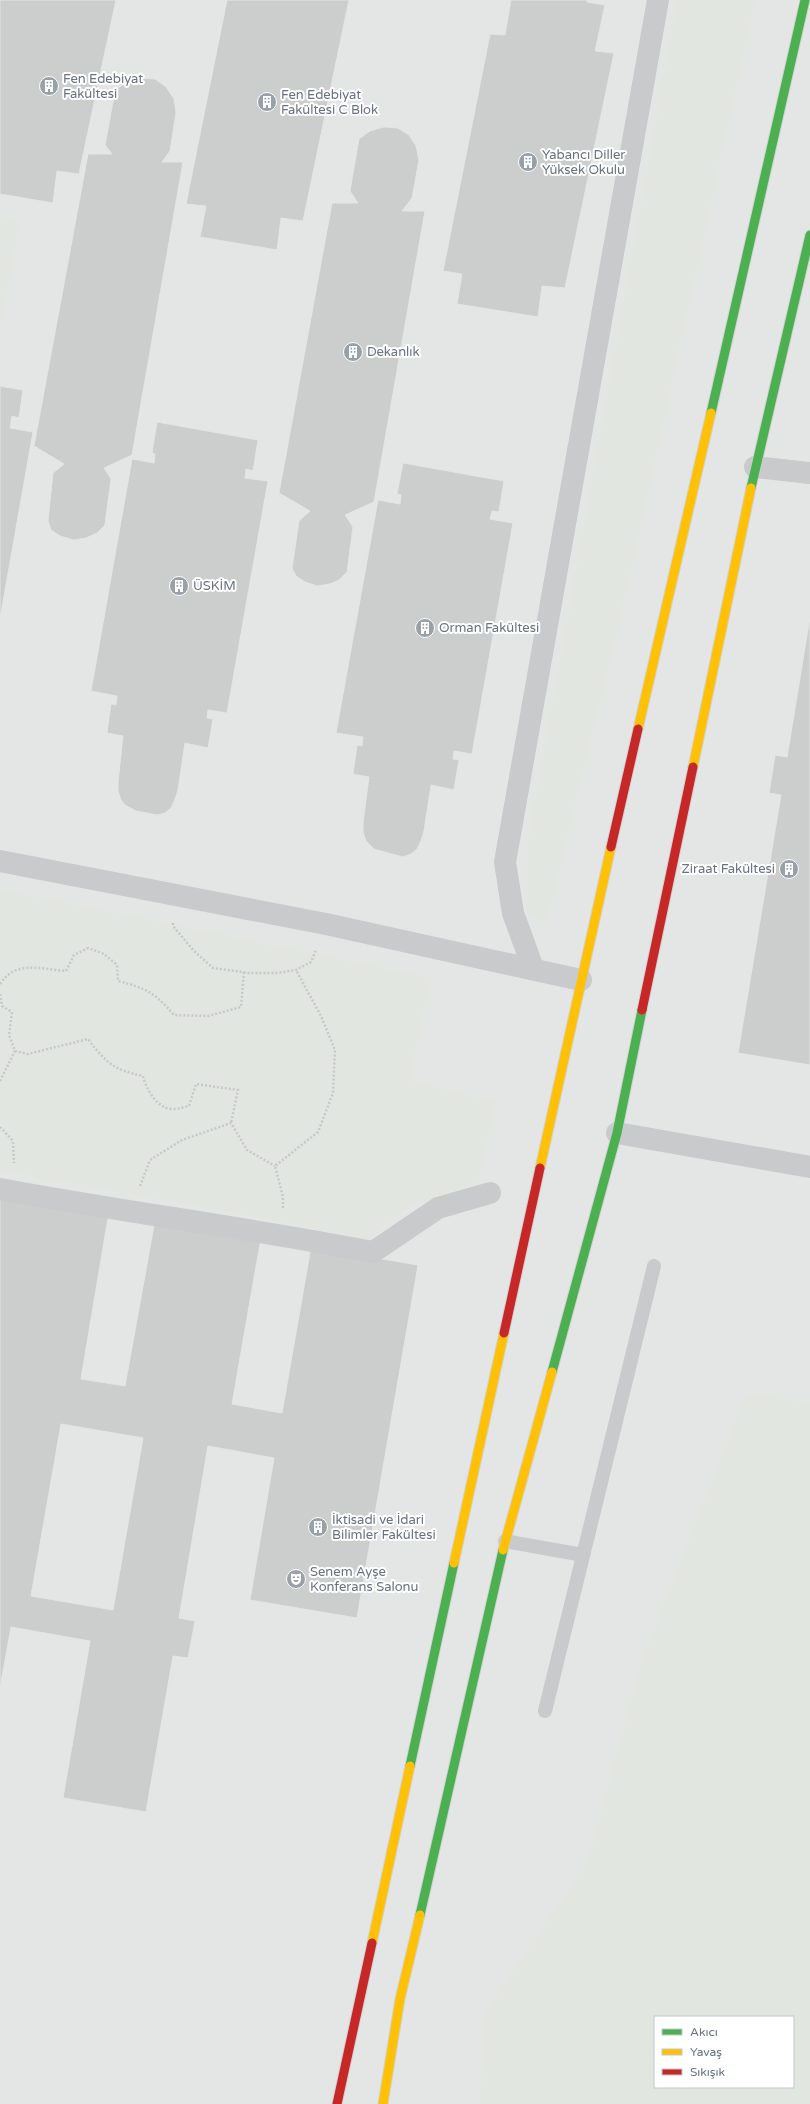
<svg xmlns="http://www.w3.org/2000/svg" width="810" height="2104" font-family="'Varela Round',sans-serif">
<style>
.built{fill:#e4e6e6;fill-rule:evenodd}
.green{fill:#e2e6e1;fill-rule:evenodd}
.building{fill:#cccdcd;stroke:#e4e4e3;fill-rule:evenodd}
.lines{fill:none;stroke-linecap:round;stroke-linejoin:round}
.fast-casing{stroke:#d1d2d2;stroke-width:11}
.slow-casing{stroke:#d1d2d2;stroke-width:11}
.jam-casing{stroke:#d1d2d2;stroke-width:11}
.path{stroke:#c7c8c8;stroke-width:2.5;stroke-dasharray:2 2;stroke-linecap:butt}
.lane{stroke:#c9cacb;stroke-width:14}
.street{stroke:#c9cacb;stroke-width:22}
.fast{stroke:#4caf50;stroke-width:9}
.slow{stroke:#ffc107;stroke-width:9}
.jam{stroke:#c62828;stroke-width:9}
.labels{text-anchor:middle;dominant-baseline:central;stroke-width:4;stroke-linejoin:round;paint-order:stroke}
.poi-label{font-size:13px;fill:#677380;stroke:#fff;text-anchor:start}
</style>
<rect width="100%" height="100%" fill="#f4f4f3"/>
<path class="built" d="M0 0H810V2104H0ZM655 2017H793V2087H655Z"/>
<g class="green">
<path d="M677 0H755L628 586 546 925 527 914 528 840Z"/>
<path d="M0 216 20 220 0 329Z"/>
<path d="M0 889 431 978 409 1080 494 1102 479 1182 413 1205 366 1238 0 1170Z"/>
<path d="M746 1394 810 1403V2104H479L485 2013 588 1860 642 1661ZM655 2017H793V2087H655Z"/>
</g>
<g class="building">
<path d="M0 0H116L79 174 57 171 53 203 0 194Z"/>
<path d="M227 0H349L303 221 281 218 277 250 200 237 206 206 186 204Z"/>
<path d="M511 0H587V2L605 5 595 51 614 53 565 288 542 286 538 317 457 304 462 274 443 271 490 34 505 35Z"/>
<path d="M140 78 155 79 166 87 174 99 176 113 170 151 162 162H183L132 455 104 468 111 479 105 525 97 533 86 538 74 540 60 536 51 530 48 521 53 473 64 464 34 446 88 154H112L105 145 115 91 126 82Z"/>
<path d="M384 127 398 128 409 135 416 146 419 160 412 198 402 211H425L374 502 345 515 353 527 347 572 339 580 330 584 317 586 305 582 296 576 292 568 299 521 310 511 279 493 332 203H358L350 191 359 139 370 131Z"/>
<path d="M0 386 23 390 19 418 12 416 10 428 33 432 0 619Z"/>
<path d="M157 422 258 440 253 471 246 469 245 478 268 481 227 713 208 710 207 718 213 719 208 748 185 743 178 790 175 799 171 808 165 813 157 815 136 811 125 805 121 800 118 791V782L123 736 107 733 111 704 116 705 117 696 91 691 132 459 154 463 155 454 152 453Z"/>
<path d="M403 463 504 481 499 512 492 511 490 519 513 523 472 754 454 751 453 759 459 760 454 790 431 785 424 831 421 841 417 849 411 854 403 857 374 849 366 841 363 832V823L369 777 353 774 357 745 362 746 363 737 336 733 378 500 400 504 401 495 397 494Z"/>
<path d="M810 617V1065L738 1053 781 795 769 793 775 755 787 757Z"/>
<path d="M0 1193 109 1212 81 1379 125 1386 155 1220 261 1238 232 1404 282 1413 311 1247 418 1265 357 1618 250 1600 274 1458 208 1446 179 1618 195 1621 188 1658 173 1656 146 1812 63 1798 90 1641 11 1627 0 1688ZM61 1424 143 1438 113 1610 31 1596Z"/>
</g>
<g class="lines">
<g class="fast-casing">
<g id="fast">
<path d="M711 413 805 0"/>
<path d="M751 488 810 235"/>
<path d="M552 1372 617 1133 642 1010"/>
<path d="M410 1766 454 1563"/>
<path d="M420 1915 503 1550"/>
</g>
</g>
<g class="slow-casing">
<g id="slow">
<path d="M638 729 711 413"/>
<path d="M693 767 751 488"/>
<path d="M540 1168 611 847"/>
<path d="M503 1550 552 1372"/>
<path d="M454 1563 504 1333"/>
<path d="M372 1943 410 1766"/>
<path d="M383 2104 400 1999 420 1915"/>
</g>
</g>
<g class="jam-casing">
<g id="jam">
<path d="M611 847 638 729"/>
<path d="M642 1010 693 767"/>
<path d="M504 1333 540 1168"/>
<path d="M337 2104 372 1943"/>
</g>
</g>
<g class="path">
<path d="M173 923V926L194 951 213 968 250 973H277L296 970 311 962 316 950"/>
<path d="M0 984C15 960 41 969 66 971L74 955 88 948 104 954 117 965 118 981C146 988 155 993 174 1015L208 1016 241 1007 244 972"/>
<path d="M0 994 2 1006 12 1012 9 1035 15 1051 28 1054 88 1039C106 1063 114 1070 143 1076 146 1089 158 1110 173 1109 179 1109 184 1107 189 1106L196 1084 238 1090 231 1123"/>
<path d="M0 1081 15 1051"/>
<path d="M0 1127 13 1141 14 1163"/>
<path d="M140 1186 150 1160 182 1140 231 1123 247 1150 275 1166"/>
<path d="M283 1208V1197L275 1166 318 1132 333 1093 335 1050 321 1016 296 970"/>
</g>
<g class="lane">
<path d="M505 1541 583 1555"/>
<path d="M545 1711 654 1266"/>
</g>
<g class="street">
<path d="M755 467 810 473"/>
<path d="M0 861 326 924 581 980"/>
<path d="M533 968 513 913 505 862 658 0"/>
<path d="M617 1133 810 1167"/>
<path d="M0 1189C124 1212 249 1228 373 1252L438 1208 490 1193"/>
</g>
<use href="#fast" class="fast"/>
<use href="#slow" class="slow"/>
<use href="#jam" class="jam"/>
</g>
<defs>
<g id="building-disc" transform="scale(1)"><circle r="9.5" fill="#98a0a8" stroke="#fff"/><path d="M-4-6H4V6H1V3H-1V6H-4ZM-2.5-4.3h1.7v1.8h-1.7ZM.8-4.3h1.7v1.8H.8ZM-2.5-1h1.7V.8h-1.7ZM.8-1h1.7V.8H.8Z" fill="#fff"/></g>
<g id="theatre-disc" transform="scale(1)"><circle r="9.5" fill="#98a0a8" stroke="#fff"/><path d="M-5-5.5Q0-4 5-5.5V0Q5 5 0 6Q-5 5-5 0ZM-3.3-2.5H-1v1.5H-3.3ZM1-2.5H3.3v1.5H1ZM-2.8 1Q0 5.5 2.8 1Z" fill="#fff"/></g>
</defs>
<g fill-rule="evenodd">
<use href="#building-disc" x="49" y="86"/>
<use href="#building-disc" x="267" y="102"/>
<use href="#building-disc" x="528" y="162"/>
<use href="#building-disc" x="353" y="352"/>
<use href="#building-disc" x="179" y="586"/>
<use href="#building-disc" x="425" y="628"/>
<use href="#building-disc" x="789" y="869"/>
<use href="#building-disc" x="318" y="1527"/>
<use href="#theatre-disc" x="296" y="1579"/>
</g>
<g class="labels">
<g class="poi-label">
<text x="63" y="79">Fen Edebiyat<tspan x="63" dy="15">Fakültesi</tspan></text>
<text x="281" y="95">Fen Edebiyat<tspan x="281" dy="15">Fakültesi C Blok</tspan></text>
<text x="542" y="155">Yabancı Diller<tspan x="542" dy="15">Yüksek Okulu</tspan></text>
<text x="367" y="352">Dekanlık</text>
<text x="193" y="586">ÜSKİM</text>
<text x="439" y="628">Orman Fakültesi</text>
<text x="775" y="869" text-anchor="end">Ziraat Fakültesi</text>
<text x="332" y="1520">İktisadi ve İdari<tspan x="332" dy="15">Bilimler Fakültesi</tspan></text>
<text x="310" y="1572">Senem Ayşe<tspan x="310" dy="15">Konferans Salonu</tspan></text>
</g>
</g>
<rect x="654" y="2016" width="140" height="72" fill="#ffffff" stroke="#c2c7cc"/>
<rect x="662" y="2029" width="20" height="6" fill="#4caf50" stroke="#c2c7cc"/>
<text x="690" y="2036" font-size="12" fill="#677380">Akıcı</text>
<rect x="662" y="2049" width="20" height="6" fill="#ffc107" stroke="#c2c7cc"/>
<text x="690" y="2056" font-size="12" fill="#677380">Yavaş</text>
<rect x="662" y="2069" width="20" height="6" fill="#c62828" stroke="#c2c7cc"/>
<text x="690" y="2076" font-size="12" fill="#677380">Sıkışık</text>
</svg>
